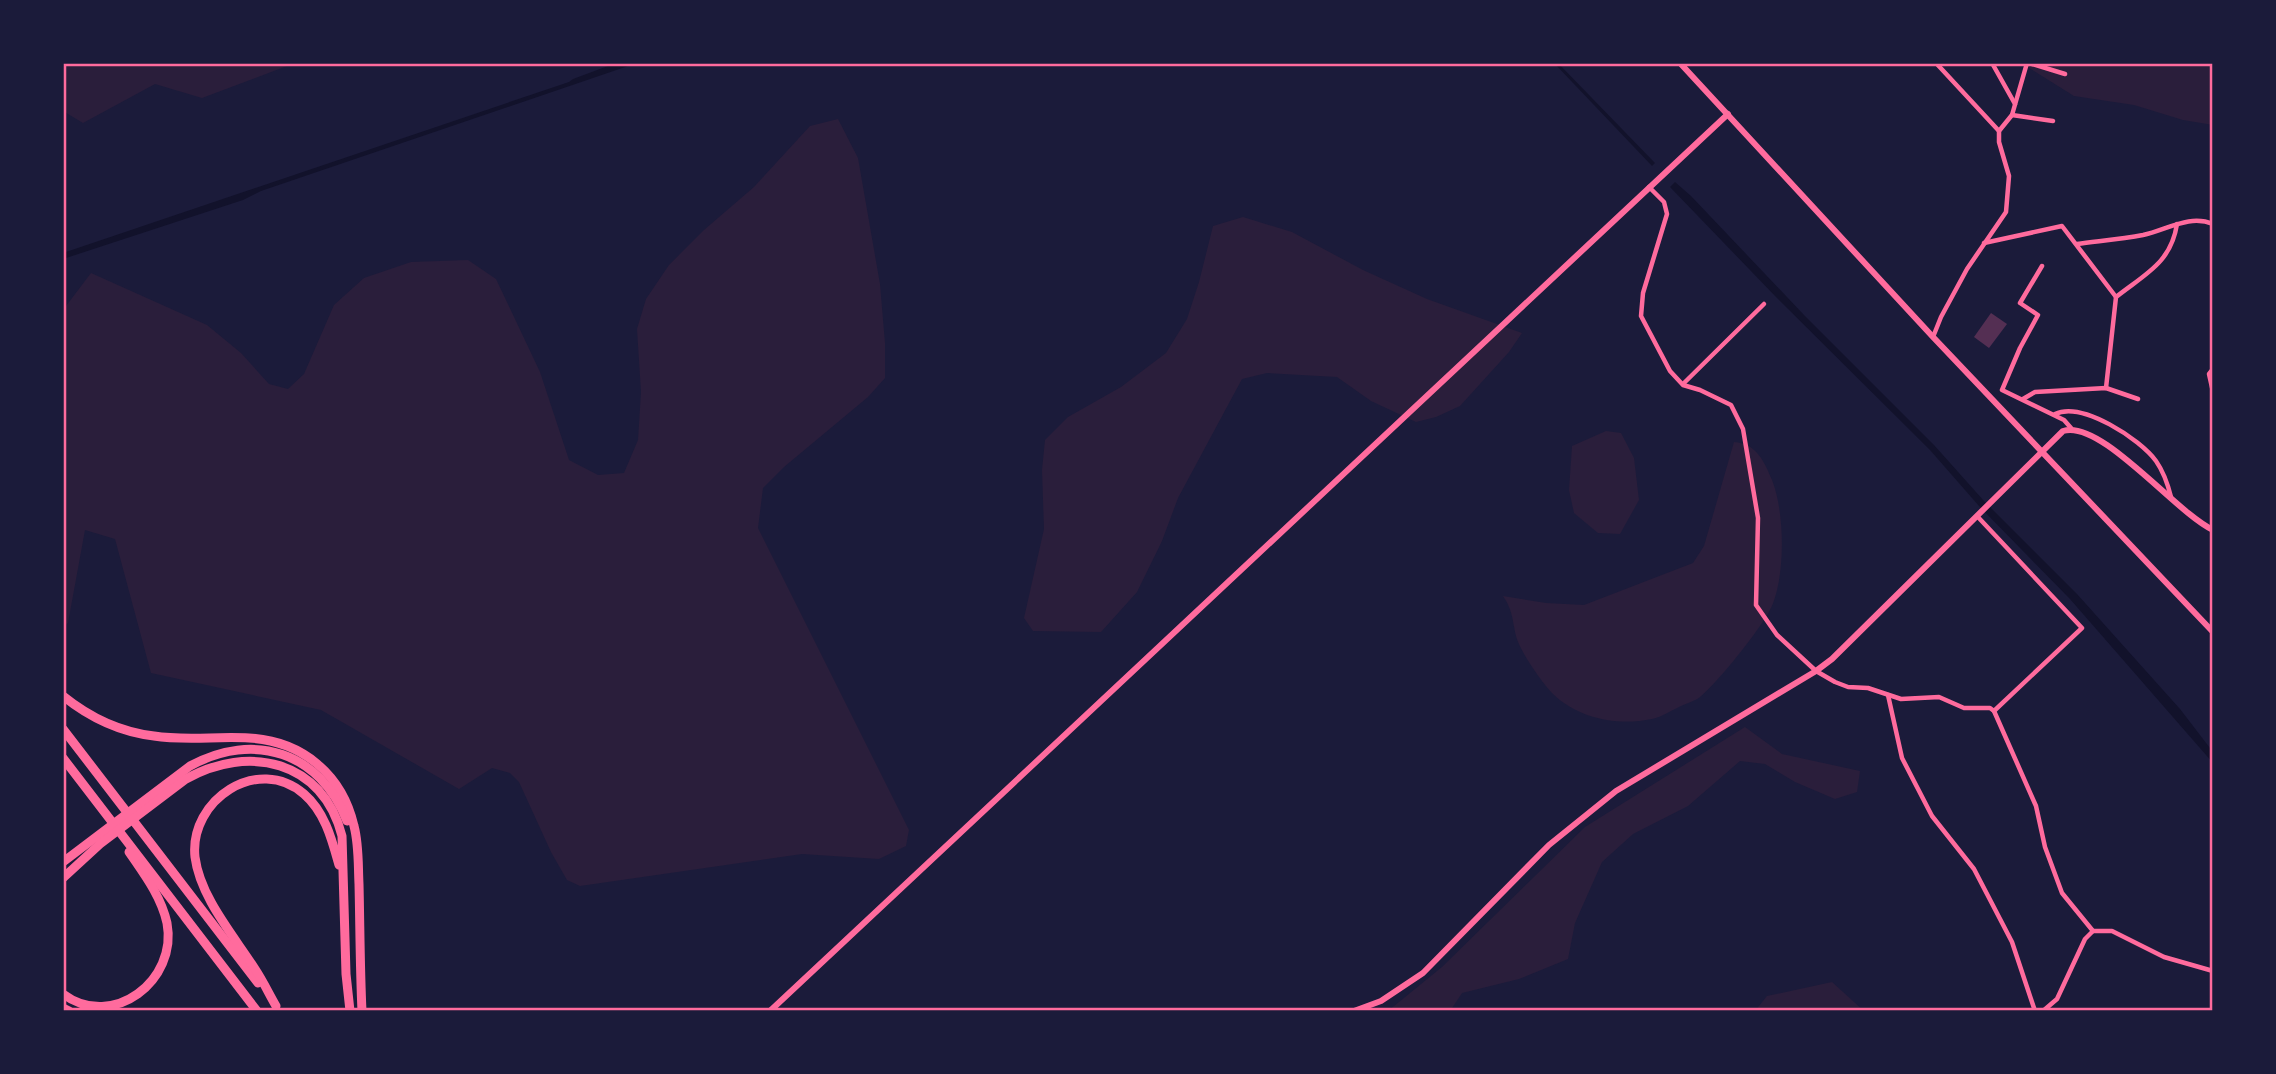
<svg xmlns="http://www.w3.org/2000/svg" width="2276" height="1074" font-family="Jost,sans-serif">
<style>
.green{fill:#2a1e3b}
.water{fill:#12122b}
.building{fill:#542f53}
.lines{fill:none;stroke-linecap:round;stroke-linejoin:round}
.minor{stroke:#ff6b9d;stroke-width:4.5}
.tertiary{stroke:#ff6b9d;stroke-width:6}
.secondary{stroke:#ff6b9d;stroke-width:6}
.motorway{stroke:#ff6b9d;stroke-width:9}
.neatline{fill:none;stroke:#ff6b9d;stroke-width:2.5}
</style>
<rect width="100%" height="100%" fill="#1b1b3a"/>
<g class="green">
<path d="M63 63H295L202 98 155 84 83 123 63 111Z"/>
<path d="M2021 63H2213V125L2183 120 2134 105 2074 96Z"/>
<path d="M838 119 858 158 880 284 885 343V378L868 397 784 467 763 488 758 528 909 830 906 846 879 859 802 854 580 886 567 880 551 852 519 782 510 773 492 768 459 789 321 710 151 673 115 539 85 530 68 623 63 627V310L91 273 207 325 241 353 269 384 288 389 304 374 334 305 364 278 411 262 468 260 496 279 540 372 569 460 598 475 624 473 638 440 641 392 637 329 646 299 669 265 704 230 754 187 810 126Z"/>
<path d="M1243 217 1292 232 1363 270 1427 299 1522 333 1509 352 1460 406 1436 417 1416 422 1371 401 1337 377 1267 373 1242 379 1178 498 1162 541 1137 592 1101 632 1033 631 1024 618 1044 529 1042 470 1045 440 1068 417 1121 387 1166 353 1187 319 1199 282 1213 226Z"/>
<path d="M1606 431 1621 433 1634 458 1639 500 1620 534 1598 533 1574 513 1569 490 1572 446Z"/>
<path d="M1734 442C1757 444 1764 461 1772 480 1785 512 1786 579 1770 610 1759 631 1718 682 1700 697 1695 701 1687 703 1681 706 1672 710 1662 717 1652 719 1618 726 1579 719 1553 694 1541 682 1520 651 1516 636 1512 619 1513 611 1503 596L1546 603 1584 605 1693 563 1704 546Z"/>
<path d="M1745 727 1782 754 1860 771 1857 792 1835 799 1795 782 1765 764 1740 761 1688 806 1633 834 1602 862 1575 923 1568 959 1519 979 1462 993 1450 1011H1388L1442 967 1585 827Z"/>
<path d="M1832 982 1864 1011H1755L1767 996Z"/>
</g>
<g class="water">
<path d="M616 63H637L261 191 243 200 63 259V253L569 82 573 79Z"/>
<path d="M1554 63H1558L1655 163 1652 166Z"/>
<path d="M1675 182 1691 196 1804 315 1934 445 1984 501 2077 594 2180 709 2213 752V763L2070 599 1979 506 1930 450 1776 297 1670 187Z"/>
</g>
<path class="building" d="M1991 313 2007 324 1989 348 1974 337Z"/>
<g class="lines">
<g class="minor">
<path d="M1936 63 1999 131"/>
<path d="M1992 63 2015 104"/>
<path d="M2029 63 2065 74"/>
<path d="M2012 115 2053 121"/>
<path d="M1649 187 1664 202 1667 214 1643 293 1641 316 1670 371 1683 385 1700 390 1731 405 1743 429 1758 518 1756 605 1777 635 1816 671 1835 682 1848 687 1868 688 1901 699 1939 697 1964 708H1990L1994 711 2036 806 2045 847 2062 893 2093 931"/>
<path d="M1984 243 2062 226 2116 297 2106 388"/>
<path d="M2077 244C2099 241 2121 239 2143 235 2167 230 2189 214 2213 224"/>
<path d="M2042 266 2020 303 2038 315 2020 348 2002 390 2064 420 2071 428"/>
<path d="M2116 297C2145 274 2171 263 2177 224"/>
<path d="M1933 337 1941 317 1967 269 2006 212 2009 176 1999 142V131L2012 115 2027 63"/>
<path d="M2213 369 2209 374 2213 392"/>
<path d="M1683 384 1764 304"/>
<path d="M2023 399 2035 392 2106 388 2138 399"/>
<path d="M2055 414C2082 401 2140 439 2156 461 2163 471 2168 485 2171 497"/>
<path d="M1977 516 2082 628 1994 711"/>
<path d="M1888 695 1902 758 1932 816 1974 869 2012 942 2035 1011"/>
<path d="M2043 1011 2057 999 2085 939 2093 931H2112L2164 957 2213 971"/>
</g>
<g class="tertiary">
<path d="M770 1011 1728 114"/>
<path d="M1354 1011 1381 1001 1423 973 1549 845 1616 791 1816 671 1832 659 2063 431C2101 419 2175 512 2213 530"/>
</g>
<path class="secondary" d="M1680 63 1933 337 2213 632"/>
<g class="motorway">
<path d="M63 696C89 717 120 732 154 736 185 741 217 736 249 738 302 741 342 774 354 826 359 845 358 864 359 884 360 926 360 969 362 1011"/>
<path d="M63 729 258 983"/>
<path d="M63 758 257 1011"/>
<path d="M63 862 190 766C254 731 320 752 347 821"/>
<path d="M63 878 100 844 186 779C248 744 323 760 342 836L346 974 350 1011"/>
<path d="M63 994C113 1031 178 980 167 923 161 896 144 874 129 852"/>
<path d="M276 1006C269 994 263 981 255 969 234 936 200 897 195 857 189 800 258 754 304 794 325 812 332 840 339 865"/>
<path d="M63 1008 69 1011"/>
</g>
</g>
<rect width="2276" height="1074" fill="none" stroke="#1b1b3a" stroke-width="130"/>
<rect x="65" y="65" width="2146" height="944" class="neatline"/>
</svg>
